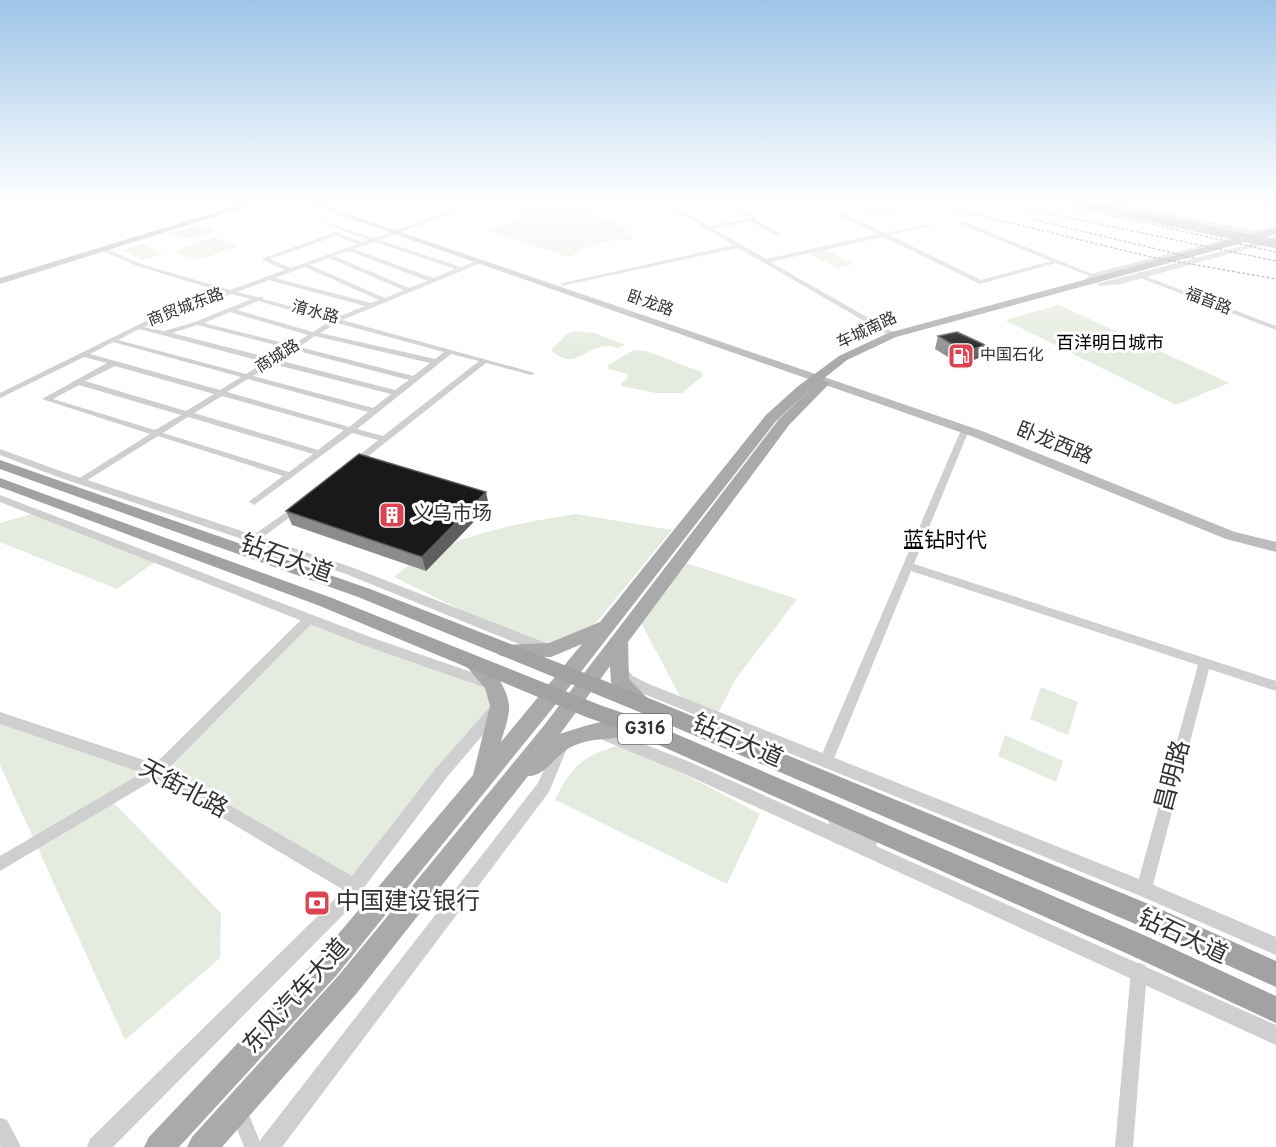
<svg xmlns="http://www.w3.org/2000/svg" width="1276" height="1147" font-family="Overpass,'Noto Sans SC',sans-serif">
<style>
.green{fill:#e5ebdf}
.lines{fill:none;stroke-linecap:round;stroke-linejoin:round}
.minor{fill:#cfcfcf;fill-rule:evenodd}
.tertiary{fill:#cfcfcf;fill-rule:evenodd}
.secondary{fill:#bcbcbc;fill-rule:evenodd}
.primary{fill:#aaa;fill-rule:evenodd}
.trunk{fill:#a2a2a2;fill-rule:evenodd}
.rail{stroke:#878787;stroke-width:1.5;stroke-dasharray:3 2;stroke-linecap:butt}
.primary-bridge{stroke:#aaa;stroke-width:9}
.wall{fill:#8c8c8c}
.shaded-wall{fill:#5e5e5e}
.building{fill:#191919;stroke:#5e5e5e;stroke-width:1.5}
.labels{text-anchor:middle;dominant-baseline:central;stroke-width:6;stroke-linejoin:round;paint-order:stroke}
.far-street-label{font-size:16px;fill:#323232;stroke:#fff}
.far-poi-label{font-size:16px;fill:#323232;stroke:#fff;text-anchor:start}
.far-neighbourhood-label{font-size:18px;fill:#000;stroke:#fff}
.shield{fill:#fff;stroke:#707070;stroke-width:1.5}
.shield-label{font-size:18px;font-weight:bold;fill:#323232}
.street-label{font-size:20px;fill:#323232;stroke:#fff}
.poi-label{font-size:20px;fill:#323232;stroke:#fff;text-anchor:start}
.neighbourhood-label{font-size:21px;fill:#000;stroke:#fff}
.near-street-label{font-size:24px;fill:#323232;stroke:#fff}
.near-poi-label{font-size:24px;fill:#323232;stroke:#fff;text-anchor:start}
</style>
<rect width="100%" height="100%" fill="#fff"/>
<g class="green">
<path d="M894 201 907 202 901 204 910 209 876 217 856 211Z"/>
<path d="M539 206C560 208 629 215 633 241 610 237 589 246 569 257L486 230 522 218 518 213 528 207Z"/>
<path d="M195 225 213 228 214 232C200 239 183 240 169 234Z"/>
<path d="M214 237 237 246 199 260 175 253 181 248Z"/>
<path d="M142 244 164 254 143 260 122 250Z"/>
<path d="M823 248 854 264 838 268 807 253Z"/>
<path d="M1059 305 1229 383 1176 405 1005 320Z"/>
<path d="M574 331 595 333 625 345 618 348C590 337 577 376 551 350L566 335Z"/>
<path d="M634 350 646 351 701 372 703 376 682 393H656L621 386 622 382 628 378 627 374 609 369 608 365Z"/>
<path d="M39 512 159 559 117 589 0 542V523Z"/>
<path d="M576 514 672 530 584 637 551 650 524 641 394 577C438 537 519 523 576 514Z"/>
<path d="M680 561 797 599 735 680 716 717 684 704 638 617Z"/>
<path d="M309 619 494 685 500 706 355 887 157 771 110 799 221 913 220 958 125 1040 0 765V718L157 771Z"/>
<path d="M1041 687 1078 702 1068 735 1030 719Z"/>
<path d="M1005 735 1063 761 1056 782 998 756Z"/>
<path d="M625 743 760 814 727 884 555 800C574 761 585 756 625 743Z"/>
</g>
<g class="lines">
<g class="minor">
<path d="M477 201H484L380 240 461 267 479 260 481 261V263L342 320 535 373 531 375 486 363 357 465H351L350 463 378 440 352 433 254 505 249 502 251 500 283 476 158 436 81 484 76 481 78 479 150 434 42 399 107 363 84 357 0 398V393L146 321 224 292 137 266 100 250V248H104L141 264 230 290 285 270 263 260V258L336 232 362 242 369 240 324 224V222L375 238ZM336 236 357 244 291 268 270 259ZM375 242 455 269 433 278 354 249ZM349 251 428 281 409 288 334 256ZM329 258 404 290 385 298 310 265ZM305 267 379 300 371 303 275 278ZM269 280 365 306 335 318 263 299 262 297H257L237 292ZM231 294 251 299 195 322 164 331 144 327ZM258 301 330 321 313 332 237 310ZM230 312 308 335 292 345 204 323ZM337 323 444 352 435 359 320 333ZM197 325 287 348 270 358 172 333ZM139 329 265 362 246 374 118 340ZM315 336 430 363 413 376 299 347ZM113 342 241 377 220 390 90 354ZM294 350 409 380 395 390 278 360ZM451 354 479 361 383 436 357 429ZM273 364 391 394 373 408 253 376ZM115 366 214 394 186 411 85 381ZM248 379 368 412 349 427 227 392ZM79 385 181 415 155 430 53 399ZM222 396 344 430 318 450 194 413ZM188 417 313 454 289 472 163 433Z"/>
<path d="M659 201H665L709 226 749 218 717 201H722L756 218V220L779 233V235H775L750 221 714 229 766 259 878 234 839 215 841 212 884 233 931 224V226L889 235 981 280 1051 261 958 223V221H962L1097 276 1092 277 1056 263 980 284 883 237 770 262 895 333 896 335 892 337 738 248 561 286V284L563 283 734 245Z"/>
<path d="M815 201H839L824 205Z"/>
<path d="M1245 201H1253L1276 207V211Z"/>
<path d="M1138 275H1142L1276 326V330L1138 277Z"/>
<path d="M965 427 969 430 914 564 1276 681V691L1209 669 1152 889 1149 894 1144 896 1139 894 1136 889 1198 665 911 571 833 761 831 765 826 767 821 765 819 761 961 430Z"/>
<path d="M299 503 302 504 304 506 302 508 243 552H235L234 550 235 548Z"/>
<path d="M309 615 313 616 315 619 313 622 162 775 0 871V856L152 767 305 616Z"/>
<path d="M1139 963 1145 965 1147 971 1133 1147H1115L1131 971 1133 965Z"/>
<path d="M239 1102 245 1105 262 1147H244L230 1111 233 1105Z"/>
<path d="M0 1118 7 1120 21 1147H1L0 1145Z"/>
</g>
<g class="tertiary">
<path d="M1099 201H1109L1256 231 1276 226V230L1097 278 1087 284 1083 282 1091 274 1249 233Z"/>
<path d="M1276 237V241L1121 284 1100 286 1096 284Z"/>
<path d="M0 449 66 473 354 568 551 645 553 649 551 653H541L346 574 58 477 0 455Z"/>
<path d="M0 495 373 638 497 681 499 685 497 689 492 690 363 645 0 502Z"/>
<path d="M620 666 625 667 633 676 649 684 1144 881 1276 937V955L1138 895 639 692C628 686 620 682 613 671L615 667Z"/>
<path d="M495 705 500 707 502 711 500 715 447 777 344 914 113 1147H87L90 1139 332 902 342 889 152 776 0 724V712L162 766 352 876 437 767 490 707Z"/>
<path d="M598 726 690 762 830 825 828 821 830 816 836 814 842 816 875 838 877 843 876 846 1276 1025V1045L680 772 593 736 591 732 593 728Z"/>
<path d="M561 740 566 742 568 746 549 792 282 1147H258L261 1139 538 783 556 742Z"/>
</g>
<path class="secondary" d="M300 201H310L982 431 1235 532 1276 542V552L1226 539 974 437Z"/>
<g class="primary">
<path d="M252 201H264L0 284V278Z"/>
<path d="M1276 228V234L896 337 847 360 822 380 830 383 789 425 628 642 629 679 653 704 650 710 643 712 636 710 613 687 611 682 610 666 560 734C584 726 622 713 646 721L649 727 646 733C621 741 593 735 569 748 555 756 544 777 528 776L357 993 222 1147H187L192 1137 339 975 542 728 779 419 814 386 776 421 556 704 336 976 179 1147H144L149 1137 318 958 473 775 490 706 485 688 461 660 463 655C483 649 508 687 509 705 510 716 504 731 501 742L582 644 551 657H505L499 655 496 650 499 645 549 643 600 622 766 415 797 387 839 356 888 333Z"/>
</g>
<g class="trunk">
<path d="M0 460 370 589 651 699 1151 905 1276 961V987L1133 923 637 711 358 597 0 469Z"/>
<path d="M0 478 332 598 600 705 646 721 1146 936 1276 996V1023L1128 954 632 733 586 717 320 606 0 487Z"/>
</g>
<g class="rail">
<path d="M920 201 1151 257 1276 279"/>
<path d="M989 201 1276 261"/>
<path d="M1035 201 1089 213"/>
<path d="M1083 209 1276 252"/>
<path d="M1031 219 1194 258"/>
</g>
<path class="primary-bridge" d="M1073 201 1276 244"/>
</g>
<g class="wall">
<path d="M938 336 985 345 981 357 961 365 935 349Z"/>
<path d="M489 506 426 571 292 525 286 511Z"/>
</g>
<g class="shaded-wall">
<path d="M985 345 981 357 961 365 965 352Z"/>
<path d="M486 492 489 506 426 571 422 557Z"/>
</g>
<g class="building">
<path d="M957 332 985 345 965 352 938 336Z"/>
<path d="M359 454 486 492 422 557 286 511Z"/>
</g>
<linearGradient id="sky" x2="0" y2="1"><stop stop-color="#9dc5e8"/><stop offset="0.56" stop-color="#fff"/><stop offset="1" stop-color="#fff" stop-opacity="0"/></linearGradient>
<rect width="1276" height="361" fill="url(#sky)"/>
<defs>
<g id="fuel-square" transform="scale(1.35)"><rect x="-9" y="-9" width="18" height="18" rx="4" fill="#da4352" stroke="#fff"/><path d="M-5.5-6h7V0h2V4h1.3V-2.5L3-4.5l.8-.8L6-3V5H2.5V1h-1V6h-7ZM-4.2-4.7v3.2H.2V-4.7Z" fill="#fff"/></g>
<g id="building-square" transform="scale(1.35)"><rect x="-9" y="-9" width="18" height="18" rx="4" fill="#da4352" stroke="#fff"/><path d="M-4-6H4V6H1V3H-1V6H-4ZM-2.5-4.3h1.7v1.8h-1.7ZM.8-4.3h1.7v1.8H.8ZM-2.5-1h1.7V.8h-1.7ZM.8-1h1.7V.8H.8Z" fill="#fff"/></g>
<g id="bank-square" transform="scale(1.35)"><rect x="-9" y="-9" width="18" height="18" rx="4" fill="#da4352" stroke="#fff"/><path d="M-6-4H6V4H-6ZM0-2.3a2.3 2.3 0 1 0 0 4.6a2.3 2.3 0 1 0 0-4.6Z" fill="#fff"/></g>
</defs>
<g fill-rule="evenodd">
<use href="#fuel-square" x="961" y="356"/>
<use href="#building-square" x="392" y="515"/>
<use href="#bank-square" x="317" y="903"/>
</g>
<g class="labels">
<g class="far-street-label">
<text transform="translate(1208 302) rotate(21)">福音路</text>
<text transform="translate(650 304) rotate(19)">卧龙路</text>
<text transform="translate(186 308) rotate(-21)">商贸城东路</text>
<text transform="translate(315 313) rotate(15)">淯水路</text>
<text transform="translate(867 331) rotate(-25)">车城南路</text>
<text transform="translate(278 357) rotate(-32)">商城路</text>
</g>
<g class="far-poi-label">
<text x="980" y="356">中国石化</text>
</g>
<g class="far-neighbourhood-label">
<text x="1110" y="344">百洋·明日城市</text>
</g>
<rect class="shield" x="618" y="714" width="54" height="30" rx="4.5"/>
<g class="shield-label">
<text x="645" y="729">G316</text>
</g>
<g class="street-label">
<text transform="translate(1054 444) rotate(22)">卧龙西路</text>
</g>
<g class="poi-label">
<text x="412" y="515">义乌市场</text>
</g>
<g class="neighbourhood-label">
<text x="945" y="541">蓝钻时代</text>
</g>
<g class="near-street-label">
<text transform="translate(286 560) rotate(20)">钻石大道</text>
<text transform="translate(737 742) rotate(24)">钻石大道</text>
<text transform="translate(1174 776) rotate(-75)">昌明路</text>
<text transform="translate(183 790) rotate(28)">天街北路</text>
<text transform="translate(1182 938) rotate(25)">钻石大道</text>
<text transform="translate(297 997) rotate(-48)">东风汽车大道</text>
</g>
<g class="near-poi-label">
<text x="336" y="903">中国建设银行</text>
</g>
</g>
</svg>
